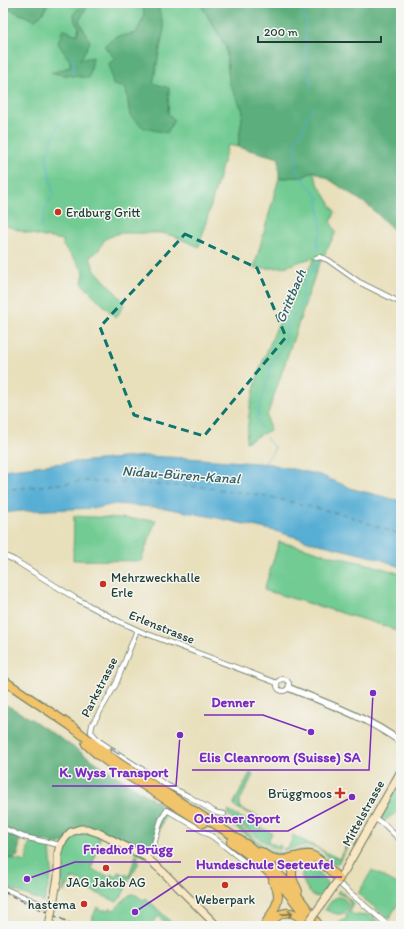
<svg xmlns="http://www.w3.org/2000/svg" width="404" height="929" font-family="Itim,sans-serif">
<style>
.green{fill:#71cb92;stroke:#488463}
.forest{fill:#5caf7c;stroke:#3e7658}
.water{fill:#57aed4;stroke:#3b7684}
.lines{fill:none;stroke-linecap:round;stroke-linejoin:round}
.stream{stroke:#57aed4;stroke-width:1}
.ferry{stroke:#305f64;stroke-width:1;stroke-dasharray:5 4;stroke-linecap:butt}
.minor-casing{stroke:#657663;stroke-width:6}
.tertiary-casing{stroke:#657663;stroke-width:8}
.secondary-casing{stroke:#657663;stroke-width:9}
.trunk-casing{stroke:#657663;stroke-width:10}
.motorway-casing{stroke:#657663;stroke-width:10}
.minor{stroke:#fff;stroke-width:4.5}
.tertiary{stroke:#fff;stroke-width:6}
.secondary{stroke:#f9e7c3;stroke-width:7}
.trunk{stroke:#f1c36a;stroke-width:8}
.motorway{stroke:#f1c36a;stroke-width:8}
.rail{stroke:#1f3d34;stroke-width:1;stroke-dasharray:6 3;stroke-linecap:butt}
.secondary-bridge-casing{stroke:#657663;stroke-width:9;stroke-linecap:butt}
.secondary-bridge{stroke:#f9e7c3;stroke-width:7}
.oneway{stroke:#8f9e9a}
.oneway2{stroke:#7d794c}
.marked{fill:none;stroke:#0f766e;stroke-width:3;stroke-dasharray:8 5;stroke-linejoin:round}
.poi-dot{fill:#c8321e;stroke:#f6f6f2;stroke-width:1.5}
.labels{text-anchor:middle;dominant-baseline:central;stroke-width:3;stroke-linejoin:round;paint-order:stroke}
.poi-label{font-size:13px;fill:#1f3d34;stroke:#f6f6f2;text-anchor:start}
.street-label{font-size:13px;fill:#1f3d34;stroke:#f6f6f2}
.water-label{font-size:14px;font-style:italic;fill:#305f64;stroke:#f6f6f2}
.leader{fill:none;stroke:#7b2cbf;stroke-width:1.5}
.callout-dot{fill:#7b2cbf;stroke:#f6f6f2;stroke-width:1.5}
.callout-label{font-size:14px;text-anchor:middle;font-weight:bold;fill:#7b2cbf;stroke:#f6f6f2;stroke-width:3;stroke-linejoin:round;paint-order:stroke}
</style>
<rect width="100%" height="100%" fill="#f6f6f2"/>
<filter id="ink" filterUnits="userSpaceOnUse"><feTurbulence type="fractalNoise" baseFrequency=".025" numOctaves="2"/><feDisplacementMap in="SourceGraphic" scale="8" xChannelSelector="R" yChannelSelector="G"/><feConvolveMatrix kernelMatrix="1 2 1 2 8 2 1 2 1" color-interpolation-filters="sRGB"/></filter>
<filter id="wash" filterUnits="userSpaceOnUse"><feTurbulence type="fractalNoise" baseFrequency=".012" numOctaves="4" result="noise"/><feDisplacementMap in="SourceGraphic" scale="16" xChannelSelector="R" yChannelSelector="G"/><feGaussianBlur stdDeviation="0.9" result="paint"/><feColorMatrix in="noise" values="0 0 0 0 0 0 0 0 0 0 0 0 0 0 0 0 0 1.4 0 .05"/><feComposite in="paint" operator="in"/></filter>
<g filter="url(#wash)">
<rect width="100%" height="100%" fill="#e8dfbb"/>
<g class="green">
<path d="M48 3H84L74 14 75 22 79 27 71 61 70 67 52 73 89 78 93 57 80 60 90 42 79 21 89 3H143L144 17 136 33 116 37 115 59 126 88 130 116 168 113 169 88 153 84 164 29 157 3H200L226 47 229 82 243 111 238 147 228 145 199 247 174 236 161 233H119L105 239 98 251 90 257 94 269 125 303 116 318 82 284 84 272 73 257 63 246V240C43 237 22 233 3 224V91L4 89 3 88V7L35 20 43 13Z"/>
<path d="M313 171 317 182 335 212 331 223 336 232 317 269 267 416 270 430 246 442 250 406 259 371 276 329 296 291 315 258C305 259 296 263 287 266 276 269 264 268 254 268L279 178 303 177Z"/>
<path d="M74 516 156 520 141 561 73 560Z"/>
<path d="M279 542 302 547 324 554 372 565 401 574V633L385 626 264 590Z"/>
<path d="M250 773 253 775 239 802V804L240 808 259 817 258 818 235 807 234 803Z"/>
<path d="M401 778V789L398 795V802H399L400 810 384 821 381 819 380 816Z"/>
<path d="M228 811 272 833 268 841 277 846 278 845 281 846 280 850 271 847 228 815 229 812Z"/>
<path d="M218 817C234 820 247 832 259 842 264 846 269 850 275 852 283 855 290 851 299 850 313 847 324 855 331 867L320 857 281 856 270 854 238 829Z"/>
<path d="M354 831 355 832 339 862 336 864H333C318 842 308 844 285 850H283L284 848 287 849 293 838 292 837 293 835 339 859Z"/>
<path d="M83 833H89L100 837 91 870 98 872V873L110 876 111 874 116 877 118 872 129 876 136 855 138 857V861L139 862C137 867 133 871 131 876 126 885 124 895 117 902L83 887 84 883 72 878 66 889 64 892H63L64 884 61 882C65 861 56 839 83 833Z"/>
<path d="M29 843 50 846 52 872 44 902 3 886V857L26 862Z"/>
<path d="M308 867C314 868 328 879 327 886 327 888 324 892 323 894 313 906 300 878 302 873 302 869 305 868 308 867Z"/>
<path d="M372 870 401 886V898L389 919 358 894Z"/>
<path d="M339 890 353 903C344 918 361 915 370 915L383 926H334C337 921 344 922 347 917L345 915C350 910 353 903 346 897 344 895 340 895 337 893Z"/>
<path d="M132 894 136 895 143 900 146 898 174 925V926H169L158 916 151 926H89L97 907 104 911 105 909 108 911 110 908 114 910 128 896Z"/>
<path d="M337 897C352 897 351 915 338 914 334 914 329 911 325 910L332 900Z"/>
</g>
<g class="forest">
<path d="M3 3H48L43 13 35 20 3 7Z"/>
<path d="M84 3H89L79 21 90 42 80 60 93 57 89 78 51 73 70 67V61L58 43 63 29 77 35 79 27 75 22 74 13Z"/>
<path d="M143 3H157L164 28 153 83 169 88 168 113 174 120 167 133 144 128 130 116 126 88 113 85 109 63 115 59 104 46 116 37 136 33 144 17Z"/>
<path d="M200 3H401V237L369 206 327 178 313 171 303 177 279 178V158L238 147 243 111 229 82 226 47Z"/>
<path d="M3 703 31 719 85 755 163 806 167 810 154 844 146 857 99 833 80 829 60 845 33 840 3 828Z"/>
<path d="M3 832 20 839 18 856 15 857 14 859 3 857Z"/>
</g>
<path class="water" d="M146 456 187 458 270 464 320 475 353 489 401 501V567L377 558 315 543 275 531 218 518 165 508 116 504 96 508 22 511 3 513V470L53 464Z"/>
<g class="lines">
<g class="stream">
<path d="M298 3 306 19 305 69C311 76 311 78 310 87"/>
<path d="M73 74 74 51"/>
<path d="M312 107C311 112 310 113 308 116 304 123 304 130 300 136L297 137C294 148 298 157 295 169L303 177 305 182 318 197 321 232 317 239 318 249"/>
<path d="M53 195 46 155 61 119"/>
<path d="M40 228 44 218 45 211 48 206 50 198"/>
<path d="M261 429 257 417 272 363 285 342 288 322 300 307 305 282 318 262"/>
<path d="M264 463 270 456 275 448 266 438"/>
</g>
<path class="ferry" d="M3 490 86 481 203 487 266 496 346 515 401 535"/>
</g>
</g>
<g filter="url(#ink)">
<g class="lines">
<g class="minor-casing">
<g id="minor">
<path d="M316 258 320 257 328 260 359 282 401 303"/>
<path d="M3 555 14 560 75 598 120 622 142 632 277 683"/>
<path d="M137 630 116 684 92 725 91 732 99 741 129 761 168 786 188 796 213 811 217 813 224 814"/>
<circle cx="283" cy="685" r="6"/>
<path d="M374 818 385 825 401 841"/>
<path d="M3 828 24 837 60 845"/>
<path d="M146 857 154 844 161 820 167 810 213 837 252 868"/>
<path d="M342 886 389 926"/>
<path d="M3 888 53 909"/>
</g>
</g>
<g class="tertiary-casing">
<path id="tertiary" d="M289 688C328 704 367 717 401 742"/>
</g>
<g class="secondary-casing">
<g id="secondary">
<path d="M326 898 345 870 401 771"/>
<path d="M53 904 58 877V853L60 845 66 837 71 832 80 829H87L99 833 146 857 163 872 217 926"/>
</g>
</g>
<g class="trunk-casing">
<g id="trunk">
<path d="M3 680 71 726 116 761"/>
<path d="M86 744 97 754 113 766"/>
</g>
</g>
<g class="motorway-casing">
<g id="motorway">
<path d="M116 761 249 846C277 869 300 896 319 926"/>
<path d="M113 766 203 823"/>
<path d="M231 842C264 864 291 893 312 926"/>
<path d="M261 852C270 859 280 862 291 858 297 857 303 854 310 855 319 857 331 872 339 879"/>
<path d="M298 891C296 886 292 881 292 875 291 864 301 859 310 860"/>
<path d="M271 924C280 909 294 909 305 923"/>
<path d="M264 926C273 911 285 899 273 881"/>
</g>
</g>
<use href="#minor" class="minor"/>
<use href="#tertiary" class="tertiary"/>
<use href="#secondary" class="secondary"/>
<use href="#trunk" class="trunk"/>
<use href="#motorway" class="motorway"/>
<path class="rail" d="M3 892 77 926"/>
<g class="secondary-bridge-casing">
<g id="secondary-bridge">
<path d="M49 926 53 904"/>
<path d="M306 926 326 898"/>
</g>
</g>
<use href="#secondary-bridge" class="secondary-bridge"/>
</g>
<defs><path id="oneway-shaft" d="M-6 0H5M1.5-3L5.5 0L1.5 3" fill="none" stroke-width="1.6" stroke-linecap="round" stroke-linejoin="round"/></defs>
<use class="oneway" href="#oneway-shaft" transform="translate(114 751) rotate(-147)"/>
<use class="oneway2" href="#oneway-shaft" transform="translate(287 914) rotate(-4)"/>
</g>
<path class="marked" d="M185 234 257 268 286 337 204 436 134 415 100 327Z"/>
<g class="poi-dot">
<circle cx="58" cy="212" r="4"/>
<circle cx="103" cy="584" r="4"/>
<path d="M338 787h4v4h4v4h-4v4h-4v-4h-4v-4h4z"/>
<circle cx="106" cy="868" r="4"/>
<circle cx="225" cy="885" r="4"/>
<circle cx="84" cy="904" r="4"/>
</g>
<g class="labels">
<g class="poi-label">
<text x="66" y="212">Erdburg Gritt</text>
<text x="111" y="577">Mehrzweckhalle<tspan x="111" dy="15">Erle</tspan></text>
<text x="332" y="793" text-anchor="end">Brüggmoos</text>
<text x="106" y="882" text-anchor="middle">JAG Jakob AG</text>
<text x="225" y="899" text-anchor="middle">Weberpark</text>
<text x="76" y="904" text-anchor="end">hastema</text>
</g>
<g class="street-label">
<text transform="translate(162 627) rotate(22)">Erlenstrasse</text>
<text transform="translate(99 687) rotate(-63)">Parkstrasse</text>
<text transform="translate(363 813) rotate(-61)">Mittelstrasse</text>
</g>
<g class="water-label">
<text transform="translate(291 296) rotate(-67)">Grittbach</text>
<text transform="translate(181 475) rotate(4)">Nidau-Büren-Kanal</text>
</g>
</g>
<path class="leader" d="M311 732L263 715H204M373 693L369 770H192M180 735L176 786H52M352 797L288 831H186M27 879L75 862H181M135 912L188 877H342"/>
<g class="callout-dot">
<circle cx="311" cy="732" r="4"/>
<circle cx="373" cy="693" r="4"/>
<circle cx="180" cy="735" r="4"/>
<circle cx="352" cy="797" r="4"/>
<circle cx="27" cy="879" r="4"/>
<circle cx="135" cy="912" r="4"/>
</g>
<g class="callout-label">
<text x="233" y="707">Denner</text>
<text x="280" y="762">Elis Cleanroom (Suisse) SA</text>
<text x="114" y="777">K. Wyss Transport</text>
<text x="237" y="823">Ochsner Sport</text>
<text x="128" y="854">Friedhof Brügg</text>
<text x="265" y="869">Hundeschule Seeteufel</text>
</g>
<rect width="404" height="929" fill="none" stroke="#f6f6f2" stroke-width="16"/>
<path d="M258 36v6h123v-6" fill="none" stroke="#1f3d34" stroke-width="2"/>
<text x="264" y="36" font-size="12" fill="#1f3d34" stroke="#f6f6f2" stroke-width="3" paint-order="stroke">200 m</text>
</svg>
